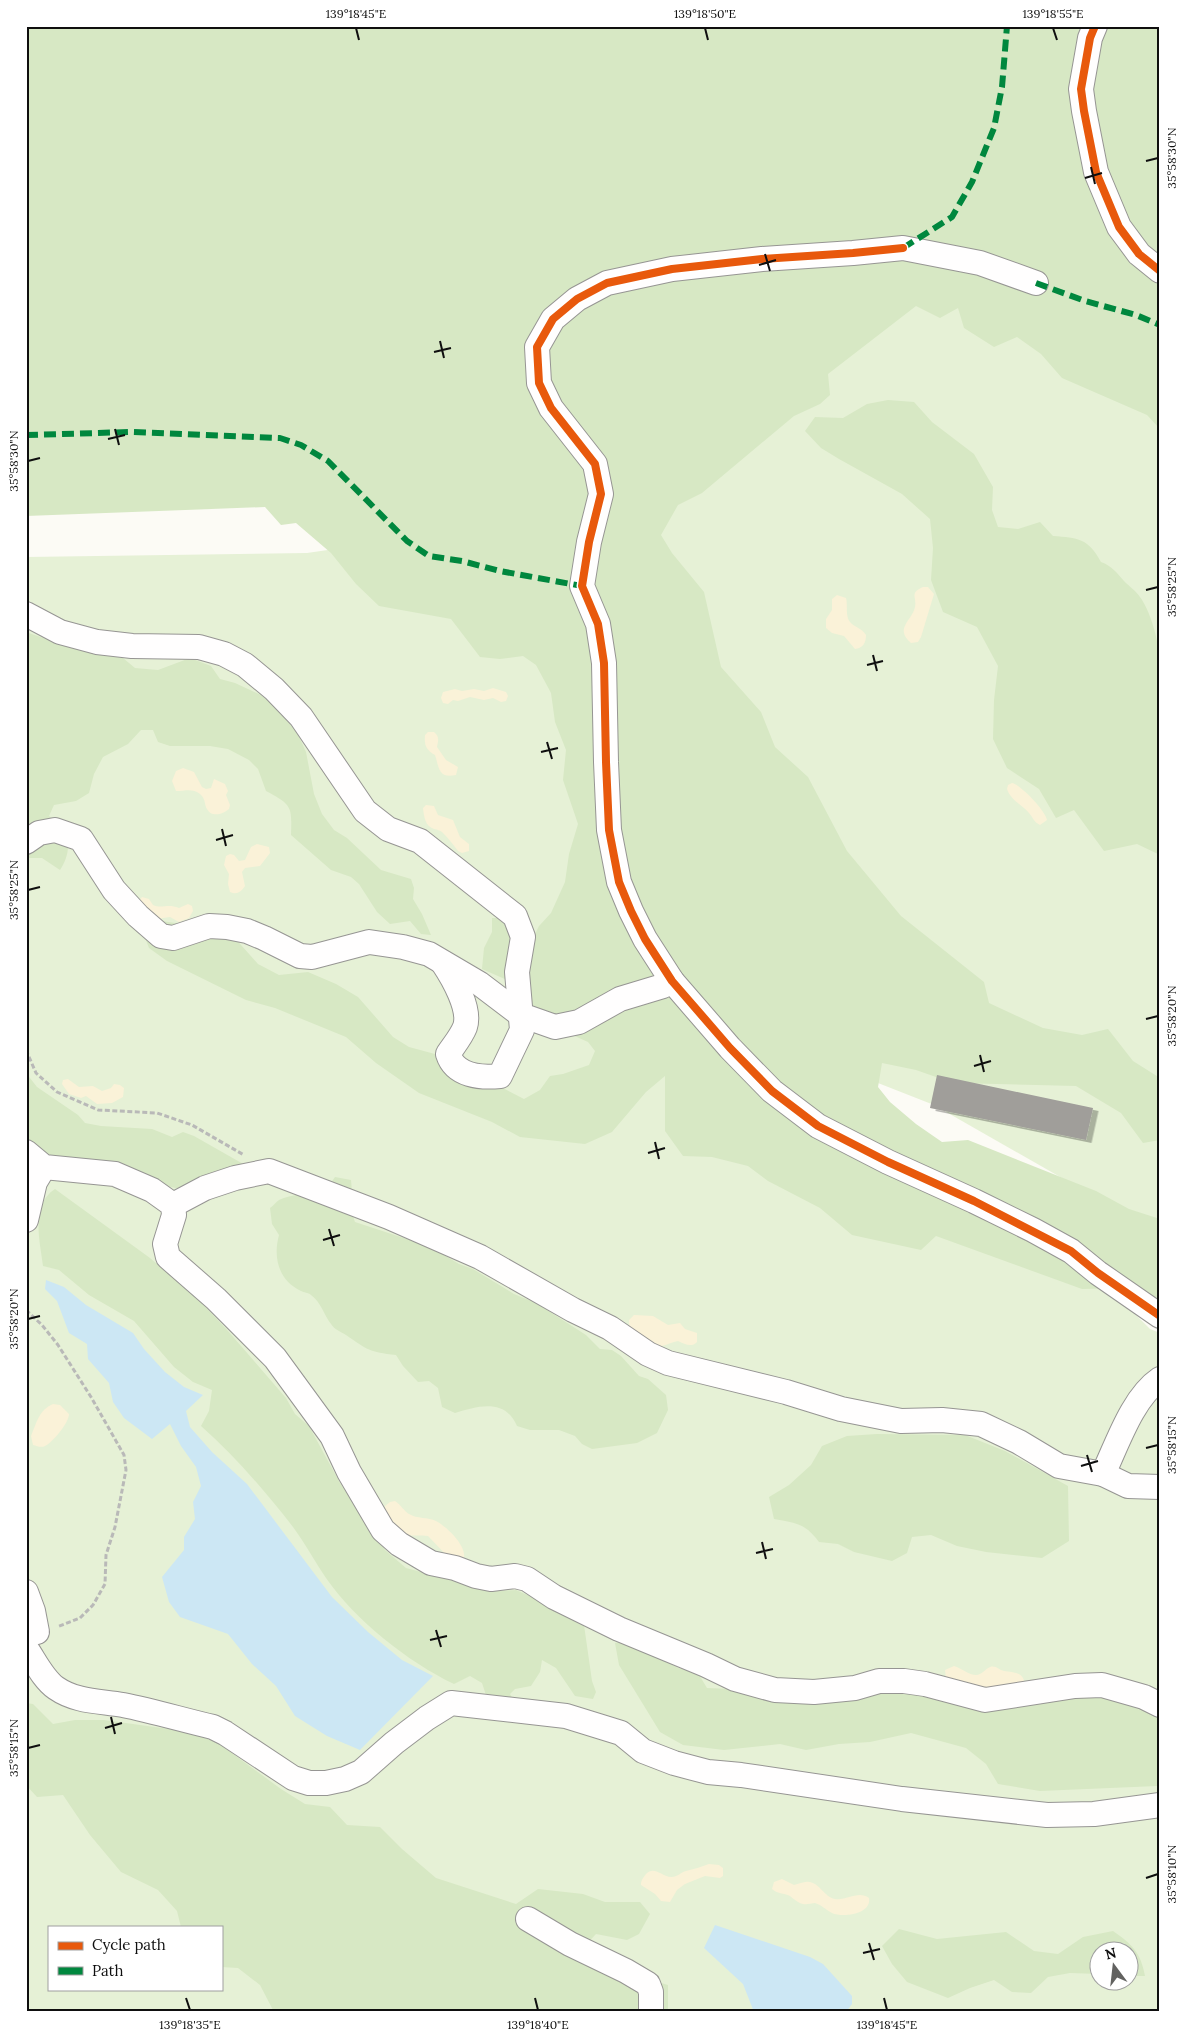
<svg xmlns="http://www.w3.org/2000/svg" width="1186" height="2038" font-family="Lora,serif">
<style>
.green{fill:#e6f1d6;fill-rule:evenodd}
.forest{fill:#d7e8c4}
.sand{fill:#faf2d8}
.water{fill:#cce7f4}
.building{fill:#a09e9a;filter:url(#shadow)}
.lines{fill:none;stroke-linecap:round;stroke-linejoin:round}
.minor-casing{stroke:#969593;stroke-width:26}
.path{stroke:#b9b9b8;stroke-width:3;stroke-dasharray:5 2.5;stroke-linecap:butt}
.minor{stroke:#fffefe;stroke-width:24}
.quiet{stroke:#00873e;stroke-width:6;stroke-dasharray:12 6;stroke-linecap:butt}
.cycleway-casing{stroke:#fff;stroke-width:11}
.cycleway{stroke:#e8590c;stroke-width:8}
.ticks{fill:none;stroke:#0f0f0f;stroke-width:2}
.neatline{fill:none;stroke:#0f0f0f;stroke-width:2}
.ticks-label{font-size:12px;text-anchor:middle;fill:#0f0f0f}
</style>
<defs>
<filter id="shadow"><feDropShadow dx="5.5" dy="3" stdDeviation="0" flood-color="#0004"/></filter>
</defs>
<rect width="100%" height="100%" fill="#fcfbf5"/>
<g class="green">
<path d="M893 258 1160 409V1234L934 1105 878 1083 602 546Z"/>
<path d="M369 544 562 597 597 819 1020 1234 1131 1310 1150 1329 1160 1333V2012H26V557L307 553ZM49 1927H221V1989H49ZM1098 1950H1128V1980H1098Z"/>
</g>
<g class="forest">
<path d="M26 26H1160V429L1147 415 1062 378 1041 354 1017 337 994 347 964 328 958 308 940 318 916 306 828 374 830 395 820 404 794 416 702 493 678 505 661 535 672 553 704 592 721 667 761 712 775 747 808 777 847 851 901 916 984 982 989 1003 1043 1028 1082 1035 1108 1029 1133 1061 1160 1078V1140L1143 1143 1121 1113 1076 1086 953 1083 916 1070 882 1063 878 1087 890 1102 916 1124 942 1142 968 1140 1096 1191 1129 1209 1160 1219V1307L1132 1288 1082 1289 936 1236 921 1250 852 1235 820 1208 768 1181 748 1166 712 1157 683 1156 665 1131V1076L646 1092 612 1132 585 1144 520 1137 492 1122 419 1093 376 1063 346 1037 275 1008 246 1000 167 961 149 948 144 935 155 920 182 924 233 936 258 964 279 975 308 972 336 984 358 997 393 1037 409 1047 435 1054 448 1069 497 1085 524 1099 540 1090 550 1076 563 1074 589 1065 595 1051 588 1042 568 1033 535 1014 507 980 482 969 484 948 492 932V918H501L510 930 530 944 539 926 551 913 565 882 569 854 578 824 563 780 566 750 555 722 551 693 536 665 523 656 500 659 480 657 451 619 379 606 356 584 331 553 296 523 281 525 265 507 26 516Z"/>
<path d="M888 400 914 402 932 422 974 454 993 487 992 510 998 527 1018 529 1040 522 1053 536C1078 538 1088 538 1101 562 1112 566 1116 572 1124 581 1129 586 1136 591 1140 597 1158 622 1167 681 1157 708H1160V855L1137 844 1104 851 1074 810 1056 818 1039 789 1007 768 993 739 994 700 998 666 977 627 943 612 931 580 933 548 930 519 902 494 839 459 821 448 805 431 815 417 843 418 867 404Z"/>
<path d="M26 632 78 650 123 658 135 668 158 670 190 658 211 666 220 679 235 683 261 695 277 707 288 722 296 730 306 752 314 794 322 814 334 830 347 838 381 870 411 879 414 888 413 899 422 914 431 935 421 934 410 921 390 924 377 912 359 884 351 877 331 870 291 835C292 806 292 805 266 791L258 769 249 760 228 749 210 746H170L158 742 153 730H141L128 744 103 757 94 774 89 793 76 801 54 805 49 816C69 829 74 849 60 870L42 858H26Z"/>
<path d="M26 1073 37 1087 78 1115 85 1123 101 1126 152 1129 172 1137 183 1132 194 1136 252 1169 180 1189 47 1160 26 1142Z"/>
<path d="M335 1177 351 1180C353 1196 349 1207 355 1222L431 1247 459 1264 473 1269 514 1294 536 1303 586 1335 600 1349 612 1350 621 1356 639 1376 648 1379 666 1395 668 1410 657 1433 637 1443 592 1449 582 1444 575 1436 559 1430H530L517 1426C505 1398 478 1406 455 1413L442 1407 438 1388 429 1381 418 1382 403 1366 396 1355C369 1352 368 1350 346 1335 341 1332 334 1329 331 1324 324 1315 321 1302 311 1295 308 1292 304 1293 301 1291 278 1280 273 1257 279 1235L272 1224 270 1208C273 1206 276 1202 279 1200 298 1191 323 1197 335 1177Z"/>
<path d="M55 1189 150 1258 198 1299 228 1331 286 1398 295 1414 309 1426 340 1483 385 1550 406 1568 478 1587 499 1591 516 1590 546 1603 584 1625 592 1681 596 1692 593 1699 575 1696 556 1668 542 1660 540 1672 531 1686 515 1689 510 1694 515 1703 487 1698 482 1683 470 1676 454 1684C408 1662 355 1620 326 1578 315 1562 305 1543 293 1527 265 1491 235 1456 201 1426L209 1411 212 1390 193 1382 174 1367 134 1321 89 1295 59 1270 43 1266C40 1241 30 1205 55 1189Z"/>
<path d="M877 1434 965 1435 1005 1451 1068 1486 1069 1541 1042 1558 986 1552 957 1546 931 1535 912 1537 907 1553 892 1561 854 1552 838 1544 819 1542C805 1523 796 1523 774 1519L769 1497 789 1485 811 1465 822 1446 847 1436Z"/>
<path d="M629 1641 678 1668 698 1673 707 1688 860 1694 892 1692 917 1694 1097 1695 1136 1704 1160 1720V1783L1157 1786 1040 1791 998 1784 986 1764 966 1748 911 1733 870 1742 839 1744 806 1750 780 1744 724 1750 683 1745 660 1732 619 1665 615 1643Z"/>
<path d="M26 1703 33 1704 53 1724 75 1720H104L169 1729 200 1736 218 1743 281 1789 305 1804 330 1807 347 1825 380 1827 402 1849 436 1878 516 1904 538 1889 583 1894 605 1902H640L650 1914 639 1934 627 1940 596 1934 584 1947 641 1977 668 1985V2012H274L260 1985 238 1968 221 1967V1927H181L177 1911 158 1890 121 1872 90 1835 63 1795 37 1797 26 1785Z"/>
<path d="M899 1929 937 1939 1006 1932 1034 1951 1058 1954 1083 1937 1113 1931C1132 1944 1141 1953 1145 1976H1129L1128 1950H1098V1974L1070 1973 1048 1977 1031 1993 1012 1992 994 1980 970 1988 948 1998 907 1982 892 1964 882 1946Z"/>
</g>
<g class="sand">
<path d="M923 587H928L934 594 921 637 918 642 911 643C894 628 912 621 915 607 917 597 909 593 923 587Z"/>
<path d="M837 595 846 598C848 605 845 616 850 622 854 627 862 628 866 635 866 643 863 648 855 649L844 636 832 633 826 628V619L832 610V599Z"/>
<path d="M493 688 506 692 508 696 506 701 501 702 493 698 484 700 470 697 458 701 453 700 448 704 443 703 441 698 443 692 455 689 462 691 474 689 484 691Z"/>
<path d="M428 732H434C440 737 438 741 437 747L446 760 458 767 456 775C438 779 439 767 435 755 426 750 424 745 425 735Z"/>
<path d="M183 768 194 772 202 787 206 789 211 788 214 779 225 784 228 791 226 795 230 805 229 809C223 814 212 818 207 809 204 804 206 799 200 794 193 788 185 791 176 791L172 781 176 771Z"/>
<path d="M1012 783C1020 784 1046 811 1047 820L1040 825C1034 822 1034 819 1029 813 1022 804 1011 801 1007 789L1008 785Z"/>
<path d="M426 805 434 806 438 815 453 820 460 837 469 844V851L462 853 458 851C453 844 448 838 442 832 439 830 438 830 434 829 425 826 424 817 423 808Z"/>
<path d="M257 844 269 847 270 853 260 866 245 868 242 872 245 886C241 892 237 895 230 892L228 884 229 874 224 865 226 856 230 854 234 855 239 861 245 860 251 847Z"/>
<path d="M142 897 149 899 153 905C162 909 168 903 179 908L188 904 192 906 193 911 189 918 179 922 170 917 157 919 138 902Z"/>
<path d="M68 1079 79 1087 93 1086 102 1091 111 1088 114 1084 120 1085 124 1088 123 1097 112 1103 97 1104 86 1096 81 1098 69 1094 62 1084 63 1080Z"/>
<path d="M634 1315 653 1316 668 1325 680 1323 685 1329 697 1333V1342C691 1348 685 1344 678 1341 673 1342 666 1345 662 1346 658 1346 632 1331 630 1328 629 1325 629 1323 629 1320Z"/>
<path d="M53 1404 60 1405 69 1414C69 1423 52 1443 45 1446 41 1448 37 1446 33 1445L31 1436C37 1422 39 1410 53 1404Z"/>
<path d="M395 1501C401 1505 404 1511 409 1514 417 1519 428 1517 436 1521 446 1526 466 1545 464 1557L459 1560 449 1558 428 1536C421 1535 413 1536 407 1535 396 1532 384 1517 385 1506L390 1502Z"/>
<path d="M954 1666C961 1668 969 1675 976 1675 982 1675 985 1669 990 1667 996 1665 999 1670 1004 1671 1014 1673 1023 1671 1025 1684L977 1692 946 1678 945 1670Z"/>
<path d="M709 1864 719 1865 723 1868V1876L720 1878 705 1876 685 1884 677 1890 670 1902 661 1901 655 1894 641 1885C641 1880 643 1878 646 1874 656 1864 664 1881 676 1876 679 1875 682 1872 686 1871 694 1869 701 1867 709 1864Z"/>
<path d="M782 1879 794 1885C799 1884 805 1881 809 1882 820 1883 824 1897 835 1899 847 1901 858 1890 869 1898 872 1914 843 1918 832 1913 826 1910 822 1905 815 1903 811 1903 807 1905 803 1904 798 1903 794 1899 790 1896 784 1893 777 1894 772 1889L774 1882Z"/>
</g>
<g class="water">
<path d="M46 1280 64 1287 86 1305 133 1333 144 1349 165 1372 184 1387 203 1395 186 1411 190 1427 212 1452 247 1484 332 1597 368 1632 402 1660 433 1676 360 1750 327 1736 295 1716 276 1686 252 1664 228 1634 180 1617 169 1602 162 1577 184 1550V1537L195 1519 193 1502 201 1486 196 1467 181 1446 170 1424 152 1439 124 1418 113 1402 109 1383 88 1359 87 1344 69 1333 57 1301 45 1289Z"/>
<path d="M715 1925 810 1957 823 1964 852 1996V2004L846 2012H754L743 1984 704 1948Z"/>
</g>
<path class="building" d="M937 1075 1093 1108 1086 1140 930 1108Z"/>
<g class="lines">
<g class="minor-casing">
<g id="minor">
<path d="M1095 26 1090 38 1081 89 1084 111 1096 172 1119 227 1139 254 1160 271"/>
<path d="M1036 283 980 263 903 248 853 253 762 259 672 269 607 283 577 299 553 319 537 347 539 383 551 408 595 464 601 494 589 542 582 586 598 624 604 663 606 762 609 830 619 882 631 911 645 939 672 981 730 1048 772 1091 818 1126 888 1162 974 1201 1033 1230 1071 1251 1098 1273 1160 1316"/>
<path d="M26 614 60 632 97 642 132 646 199 647 224 654 245 665 274 689 301 717 365 811 388 829 420 841 515 916 523 937 517 972 522 1030 500 1076C481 1078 455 1076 448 1054 454 1045 461 1037 465 1027 471 1009 453 978 443 963"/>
<path d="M26 842 39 833 55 830 81 839 114 890 138 916 161 936 173 938 209 926 227 927 247 931 264 938 300 956 312 957 369 942 403 947 429 954 480 984 521 1015 555 1027 579 1022 620 999 663 986 672 981"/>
<path d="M26 1152 44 1167 115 1174 152 1190 173 1205 174 1215 165 1244 168 1257 216 1299 275 1358 332 1436 349 1472 383 1530 399 1544 431 1563 455 1568 476 1576 491 1579 515 1576 527 1579 554 1597 619 1629 706 1665 735 1679 775 1690 814 1692 855 1688 879 1681H904L925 1684 985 1700 1075 1686 1102 1685 1144 1697 1160 1705"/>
<path d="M173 1205 205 1188 235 1178 269 1171 389 1217 480 1257 573 1310 610 1328 648 1354 668 1363 786 1392 841 1409 901 1421 942 1420 981 1424 1019 1442 1059 1466 1103 1474 1128 1486 1160 1487"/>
<path d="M26 1220 35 1182 44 1167"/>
<path d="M1103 1474C1117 1445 1132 1398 1160 1379"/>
<path d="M26 1592 33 1611 37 1632 26 1635"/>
<path d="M26 1648C35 1661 43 1679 56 1688 76 1702 100 1701 123 1705 153 1711 183 1720 213 1727L225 1733 293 1778 309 1783H326L345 1779 361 1772 394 1743 427 1718 451 1703 566 1716 621 1733 643 1751 674 1763 708 1772 741 1775 902 1799 1047 1815 1094 1814 1160 1805"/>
<path d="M528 1919 570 1944 626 1971 648 1984 651 1992V2012"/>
</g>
</g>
<g class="path">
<path d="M26 1050 36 1073 57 1092 98 1110 157 1113 192 1125 244 1155"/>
<path d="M26 1310 42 1325 58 1345 91 1397 124 1455 126 1470 115 1527 106 1555 105 1584 93 1605 80 1618 57 1627"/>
</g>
<use href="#minor" class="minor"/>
<g class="quiet">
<path d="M903 248 952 217 972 182 994 128 1002 87 1007 26"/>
<path d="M1036 283 1085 301 1136 315 1160 325"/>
<path d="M26 435 132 432 280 438 301 445 328 461 407 541 429 556 462 561 500 571 582 586"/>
</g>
<g class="cycleway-casing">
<g id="cycleway">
<path d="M1095 26 1090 38 1081 89 1084 111 1096 172 1119 227 1139 254 1160 271"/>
<path d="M903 248 853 253 762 259 672 269 607 283 577 299 553 319 537 347 539 383 551 408 595 464 601 494 589 542 582 586 598 624 604 663 606 762 609 830 619 882 631 911 645 939 672 981 730 1048 772 1091 818 1126 888 1162 974 1201 1071 1251 1098 1273 1160 1316"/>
</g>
</g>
<use href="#cycleway" class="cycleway"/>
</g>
<path class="ticks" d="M356 28 359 40M705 28 708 40M1053 28 1057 40M1146 161 1158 158M1091 167 1095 184M1085 178 1102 173M765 254 770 271M759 265 776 260M440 341 444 358M434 352 451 348M115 429 119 445M108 439 125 435M28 461 40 458M1146 590 1158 587M873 655 877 671M867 665 883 661M547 742 552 759M541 752 558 748M222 829 226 846M216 840 233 835M28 890 40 887M1146 1019 1158 1016M980 1055 984 1072M974 1066 991 1061M655 1142 659 1159M648 1153 665 1148M329 1229 334 1246M323 1240 340 1235M28 1319 40 1316M1146 1448 1158 1445M1087 1455 1092 1472M1081 1466 1098 1461M762 1542 766 1559M756 1553 773 1549M436 1630 441 1647M430 1640 447 1636M111 1717 115 1734M105 1728 122 1723M28 1748 40 1745M1146 1878 1158 1874M869 1943 874 1960M863 1953 880 1949M186 1998 190 2010M535 1998 538 2010M884 1998 887 2010"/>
<rect width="1186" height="2038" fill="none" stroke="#ffffff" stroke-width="55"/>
<rect x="48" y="1926" width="175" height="65" fill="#ffffff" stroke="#9f9f9f"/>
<rect x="58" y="1942" width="25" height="8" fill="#e8590c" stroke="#9f9f9f"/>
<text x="92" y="1950" font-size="15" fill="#0f0f0f">Cycle path</text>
<rect x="58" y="1967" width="25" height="8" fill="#00873e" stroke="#9f9f9f"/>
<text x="92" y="1976" font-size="15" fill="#0f0f0f">Path</text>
<g transform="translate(1114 1966) rotate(345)"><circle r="24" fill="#ffffff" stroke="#9f9f9f"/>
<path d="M0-4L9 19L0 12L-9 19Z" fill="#626260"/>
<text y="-8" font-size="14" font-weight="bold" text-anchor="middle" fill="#0f0f0f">N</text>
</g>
<rect x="28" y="28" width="1130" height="1982" class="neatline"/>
<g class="ticks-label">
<text x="356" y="18">139°18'45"E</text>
<text x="705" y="18">139°18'50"E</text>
<text x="1053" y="18">139°18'55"E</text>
<text transform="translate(1172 158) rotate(-90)" y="4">35°58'30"N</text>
<text transform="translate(14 461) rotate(-90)" y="4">35°58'30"N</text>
<text transform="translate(1172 587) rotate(-90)" y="4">35°58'25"N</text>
<text transform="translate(14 890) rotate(-90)" y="4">35°58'25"N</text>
<text transform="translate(1172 1016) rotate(-90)" y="4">35°58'20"N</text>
<text transform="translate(14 1319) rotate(-90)" y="4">35°58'20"N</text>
<text transform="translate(1172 1445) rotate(-90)" y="4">35°58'15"N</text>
<text transform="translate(14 1748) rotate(-90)" y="4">35°58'15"N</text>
<text transform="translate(1172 1874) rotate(-90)" y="4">35°58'10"N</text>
<text x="190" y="2029">139°18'35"E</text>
<text x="538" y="2029">139°18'40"E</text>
<text x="887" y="2029">139°18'45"E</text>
</g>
</svg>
